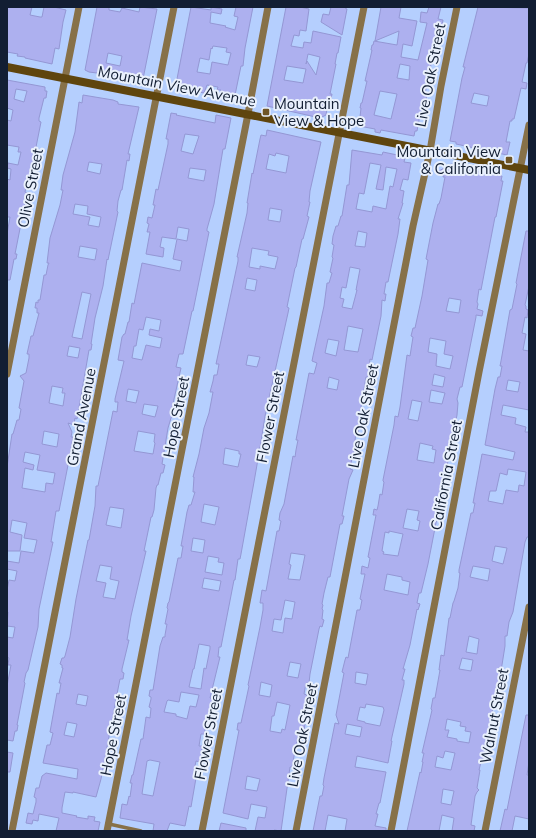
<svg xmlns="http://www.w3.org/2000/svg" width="536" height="838" font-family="Mulish,sans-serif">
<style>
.building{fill:#adb0ef;stroke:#9497d4;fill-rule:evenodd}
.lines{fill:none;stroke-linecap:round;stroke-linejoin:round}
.lane{stroke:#877148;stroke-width:3.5}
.street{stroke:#877148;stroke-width:7}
.secondary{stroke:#5f450e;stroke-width:8}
.poi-dot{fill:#6f5627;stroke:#e9f0fc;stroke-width:1.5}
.labels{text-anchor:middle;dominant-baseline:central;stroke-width:4;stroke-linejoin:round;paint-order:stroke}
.street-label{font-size:15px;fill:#121e33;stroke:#e9f0fc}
.poi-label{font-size:15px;fill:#121e33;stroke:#e9f0fc;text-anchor:start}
</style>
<rect width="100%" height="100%" fill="#b5cffe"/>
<g class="building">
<path d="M7 7H32L30 15 40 17H42L44 7H54L66 10 63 22 59 49 55 48 52 64 25 58V57L17 56 18 54 7 52Z"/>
<path d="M97 7H109V10L120 12 122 8 139 12 140 7 157 9 143 79 89 72 85 70ZM108 53 122 56 120 66 106 63Z"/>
<path d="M191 7 211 10V7L222 9 221 14 211 12 210 23 226 26 225 27 235 30 238 17 234 16 236 7H253L245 48 243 66H241L235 95H234L233 99 220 97 221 90H217L218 87 207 85 204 93 177 88 178 85 176 84ZM213 46 227 48 226 52 231 53 228 65 212 62 210 74 197 72 200 58 209 60 211 48 212 49Z"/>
<path d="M286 7H300L309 9 306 31 300 30 299 36 294 35 291 46 303 48 304 42 311 43 313 31 341 37 338 53H337L335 64H336L330 94H332L329 109H327L326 115 320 118 267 106ZM308 54 320 57 316 75 307 61 306 64ZM287 66 306 69 303 83 284 80Z"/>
<path d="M331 7H345V8L347 9 342 35 321 22 323 14 329 15Z"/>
<path d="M381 7H401L399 18 417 21 412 46 403 44 401 57 418 60 427 23 420 22 421 12 427 13 429 7H441L438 19 443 20 442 26 439 25 425 94 427 95 425 103 420 115 417 131H415L414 136 381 130 380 133 375 132V129L359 126 361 108H360L361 103H362L367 81H365L372 50H371L372 45H373L374 41 397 45 399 31 375 41ZM400 64 410 66 409 80 397 78ZM380 91 397 94 391 119 374 115Z"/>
<path d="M478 7 529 8V54L527 63H526L522 82 527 83 526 89 521 88 514 119H512V121H510L506 142H510L507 155 456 144V142L450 141 462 78 465 67H463ZM474 93 489 96 487 106 471 103Z"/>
<path d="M7 80 45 87V91H47L46 98H44L39 118V121L41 122 29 182H27L25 192 27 193 15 254H17L16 259H14L10 280H7V234L10 217H7V179L10 180 11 169 7 168 8 163 18 165 21 152H18L19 147 7 145V120L11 121 13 110 7 108ZM16 89 27 91 24 102 14 99Z"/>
<path d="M83 95 113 100 118 102V104L139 107 128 154H130L129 161 127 160 122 190H121L118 201 117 211 118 212 108 260 107 259 103 286 95 318 91 344H92L91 350H89L77 419 75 418 74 425 68 423 72 432 71 437H73L69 460 59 511H56L51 542H53L39 609 38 627 28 670 26 673 24 682 25 683 17 725H18L17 731H15L13 741 7 740V686L11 665H8L9 658 7 657V637L13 638 15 627 7 626 8 612H7V590L9 580 15 581 17 571 7 569V561L19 563 21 551 34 553 37 540 24 538 27 523 12 520 10 532 22 535 20 551H7V467L12 434H13L17 420H19L21 409 19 408 24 381 20 376 26 373 29 358V354H27L31 336H33L39 313H37V308H35L36 302 38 303V300H40L44 275H46L48 265 49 263H47L50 238 60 205 63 190H61L63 175 75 132 79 102 82 103ZM89 162 102 164 100 174 87 171ZM75 204 88 206 87 214 101 217 99 227 88 225 90 217 73 214ZM80 246 97 249 95 260 78 257ZM82 292 91 294 82 339 72 337ZM69 346 80 348 78 358 67 356ZM52 386 63 388 62 393H65L63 406 49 403ZM44 431 59 434 57 447 42 444ZM25 452 40 455 37 470 55 473 53 484 46 483 45 492 22 488 25 468 33 470 34 465 23 462Z"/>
<path d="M171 113 177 114 176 115 215 123 216 115 231 118 225 149H223L221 161 214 204 207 229V231L209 232 193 311H192L183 354H179L176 367 181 368 172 408H174L168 428 162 464 165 465 163 473H161L158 485H157L156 488 154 510 152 517H151L144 551H146L131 616 127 640H129L122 669V672L124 673 123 679H120L117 694 101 779 96 797 73 792V793L65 792 62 808V813L77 816 76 817 88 819V816L95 817 94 821 100 822 98 831H56L59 818 39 814 38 821 33 820 32 824 26 823 28 813 33 814 36 802V798L34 797 36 788H39L42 776 46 773 77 779 78 769 43 763 47 745H50L53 733 50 732 57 693 59 694 61 683H59L63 668H62V665L60 664 62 658H64L65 656 70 637 76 599 88 540H89L95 506 96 486H98L113 411 117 412 118 402H115V399L124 361 118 360 122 337 124 334H125L128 322H129L132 303 134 304 142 263 180 271 182 261 173 259 177 239 187 241 189 229 178 227 176 239 162 237 160 247 164 248 163 257 146 254 150 232H147L149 224 147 223 148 217 152 218 155 205H153L156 189 158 190 168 144V139H166ZM185 134 199 136 193 154 181 151ZM190 168 206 170 204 181 188 178ZM146 317 161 320 159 331 150 329 149 335 162 338 160 348 146 345 142 360 132 358 134 346H136L139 329 143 330ZM128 389 139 391 136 403 126 401ZM144 404 158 406 155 417 142 414ZM138 431 155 434 154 442 155 443 153 454 134 451ZM110 507 124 509 121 528 106 525ZM100 565 112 567 110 579 119 581 115 599 103 597 106 583 96 581ZM78 694 88 696 86 706 76 704ZM67 722 77 724 74 737 64 735Z"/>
<path d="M267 130 321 142 310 191 309 202H310L307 216 309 217 303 239H302L296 267 295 268 287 307 289 308 288 313 265 416 260 448H259L256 459H258L254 482 241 554 240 559H238L235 580H234L221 647H219L218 657H220L210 698 214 699 212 709H210L204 734H201L199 746H202V749L200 762 196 761 194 771 196 772 195 776 196 778 191 807 189 806 185 826 170 823 167 831H153L154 824 120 818 122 804 127 805 129 796 130 797 132 783H130L132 775H133L141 739H143L146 717 150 718 151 708 149 707 151 699V697L149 696 150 690H153L160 646 163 637H165V635L167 624H165L168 609 167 608 168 603 169 602 178 558H181L183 546H181L187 512 189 505H191L195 492H193L194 477H193L199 454 204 428 209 413 213 392H210L213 381 214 375H217L219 364H216L238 261V257H237L247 213 248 203H247L252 173 253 174 260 139 261 135 266 136ZM276 153 289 156 286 173 266 169 269 154 275 156ZM270 208 282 210 280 222 268 220ZM252 248 269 251 268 255 278 257 275 269 260 266V269L249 267ZM247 278 257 280 255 291 245 289ZM248 355 260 357 257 367 246 365ZM225 448 239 451V454H241L238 467 223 464ZM204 504 219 507 215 525 201 522ZM193 538 205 540 203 553 191 551ZM208 556 219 558 218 562 224 563 222 575 205 572ZM204 578 221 581 219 591 202 588ZM199 644 210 646V649L206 669 204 668 201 689 189 687 193 669H194ZM181 692 199 695 196 707 190 706 187 719 176 716V714L164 712 167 701 168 700 179 702ZM150 760 160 762 153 796 142 794 147 761Z"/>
<path d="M352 150 382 155 383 152 402 156 401 157 405 158 404 162 411 163 408 180 403 179 400 190 404 191 402 203H403L398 219H400L398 234 388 282H386L384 294H386L385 301 382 300 381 316 372 360 370 359 368 377H366L360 413 362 414 358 433 356 432 353 458H352L350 469 353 470 349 479 342 516H344L342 524H340L330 577H328L324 593 322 604 323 605 322 609 323 610 322 619 324 620 322 627 320 626 319 629 310 674 309 683H306L304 694 307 695 304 710H306L304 723 305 724 304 731 299 730 292 767H290L281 831 274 830 273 831H255L258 817 265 818 267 807 251 804 248 819 223 813 239 730H237L238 723H241L246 700 249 686 248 685 260 627 263 610V603H260L262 590 266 591 277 531H279L281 521 279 520 280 513 284 504 293 456 295 457 296 450 298 440H296L309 373 314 374 317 363 312 361 313 356 324 306 327 283H329L332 273 330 272 333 258 332 257 334 245 332 244 333 236 336 226H338L341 216H342L347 185H349ZM370 163 381 165 376 189 383 190 386 167 397 169 393 187 390 186 386 209 373 206 372 212 356 209 359 193 364 194ZM358 231 367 233 365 247 355 246ZM350 267 360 269 356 290H357L352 309 342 307 344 299 340 298 342 287 346 288ZM348 326 363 329 358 352 344 350ZM328 339 339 341 336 356 325 353ZM329 377 339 380 337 390 327 388ZM291 553 305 555 300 580 288 579 291 565 289 564ZM285 600 295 602 292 619 285 618 283 633 272 631 274 619 281 620ZM290 662 301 664 298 678 287 676ZM261 682 272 685 270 697 259 695ZM277 702 290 705 285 730 282 729 281 733 270 731 272 716H274ZM247 776 260 779 257 791 245 789Z"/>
<path d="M451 164 458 165V168L463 169 502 176 501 181H503L496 217H495L481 290 479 289 477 302 478 304 477 309 483 311 482 316 476 315V317L462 387H460L457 399 458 403 457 415 428 564 421 593H419L417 603 420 604 418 610 417 609 410 645 403 669H405L402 680H404V684L391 741H392L388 763 357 756 355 767 386 772 380 803H379L376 814H378L375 826 386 828V831H345L347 819 328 815 325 831H313L320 796H322L324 786 323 785 324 778 335 723 339 724 336 715 344 673 342 672 345 660 346 657 348 658 357 610H360L362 600 360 599 365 574H361L362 566 368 568 370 558 368 557 376 515H373L374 509 377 510 378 506 380 494 382 495 384 482 383 481V480L394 425 395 416 398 417 400 407 407 355 410 356 413 337 411 336 413 328H415L422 296 428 260 426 259 433 223 438 204H439L441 198 445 177H443L444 172 439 171ZM449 298 461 300 459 313 446 311ZM430 338 446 341 444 354 453 356 450 369 436 366 437 354 428 352ZM434 374 445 377 443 387 432 385ZM431 390 445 393 442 404 429 402ZM412 400 422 402 418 421 408 419ZM420 443 433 446 432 449 436 450 434 463 417 460ZM407 509 419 511 417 520 420 521 418 531 403 528ZM389 531 403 534 398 556 383 554 384 552 382 551 385 532 389 533ZM387 574 402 577V580L410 582 408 595 384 590ZM356 672 368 674 366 685 355 683ZM366 704 383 707 384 710 380 726 365 723V722L357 720 360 707 365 708ZM347 724 362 727 360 737 345 734Z"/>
<path d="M526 231H529V286L525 305 526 306V309L528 310 527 318 525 317 522 333 526 334 523 350 529 351V410L503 405 501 415 516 418 515 424 526 427 525 432H529V537H527L525 542 513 612 509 622 507 636H505V646L501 671 497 692 495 699H493L492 715 484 759 482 758 479 770H480L477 788 479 790 477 792 475 796 471 825 475 826 474 831H452L454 818 442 815 439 831H407L420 772 421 773 423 762H422L424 753H422L432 710 431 709 433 698H435L440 670H439L441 655 444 656 449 618H450L453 603 454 601 458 588 460 573H459V570L471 513H473L475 503H473L482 454 513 460 515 452 485 445 495 389 498 377H500L502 366H500L501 361 510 310 512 309 517 284 516 283ZM508 380 520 382 518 392 506 390ZM508 469 526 472 524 486 519 485 518 492 506 490 503 504 488 501 490 491H496L500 473 507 475ZM495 546 507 548 503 564 492 561ZM473 566 490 569 488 581 470 577ZM469 636 479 639 477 654 466 652ZM462 658 473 660 471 671 459 669ZM447 719 461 722 460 726 466 727 465 731 471 732 469 743 457 741V739L447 737 449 730H445ZM445 751 455 753 451 770 435 767 437 756 443 758ZM443 789 454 791 451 805 441 803Z"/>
<path d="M526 715H529V762L527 775H529V819L515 816 512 831H500L505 809 507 810Z"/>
<path d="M7 752 13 753 10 772H7Z"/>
<path d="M221 823 246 828V831H219Z"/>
</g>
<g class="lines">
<path class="lane" d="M109 824 141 831"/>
<g class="street">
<path d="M7 374 79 7"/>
<path d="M12 831 174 7"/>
<path d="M107 831 248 114 268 7"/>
<path d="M202 831 364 7"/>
<path d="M296 831 413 226 430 151 441 86 457 7"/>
<path d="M391 831 479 372 529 125"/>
<path d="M485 831 529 607"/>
</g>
<path class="secondary" d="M7 67 529 170"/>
</g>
<g class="poi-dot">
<rect x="262" y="108" width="8" height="8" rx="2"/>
<rect x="505" y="156" width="8" height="8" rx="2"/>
</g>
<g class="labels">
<g class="street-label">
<text transform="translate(430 75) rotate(-79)">Live Oak Street</text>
<text transform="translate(177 86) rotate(11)">Mountain View Avenue</text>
<text transform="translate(30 188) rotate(-79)">Olive Street</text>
<text transform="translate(363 416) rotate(-79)">Live Oak Street</text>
<text transform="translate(81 417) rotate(-79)">Grand Avenue</text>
<text transform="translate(176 417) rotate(-79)">Hope Street</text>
<text transform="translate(270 417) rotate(-79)">Flower Street</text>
<text transform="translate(446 475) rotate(-79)">California Street</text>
<text transform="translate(494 716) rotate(-79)">Walnut Street</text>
<text transform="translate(208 734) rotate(-79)">Flower Street</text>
<text transform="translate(113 735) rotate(-79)">Hope Street</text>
<text transform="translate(302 735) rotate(-79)">Live Oak Street</text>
</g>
<g class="poi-label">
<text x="274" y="103">Mountain<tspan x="274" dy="17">View &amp; Hope</tspan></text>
<text x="501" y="151" text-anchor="end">Mountain View<tspan x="501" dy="17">&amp; California</tspan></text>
</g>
</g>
<rect width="536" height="838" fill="none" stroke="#121e33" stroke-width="16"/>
</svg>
